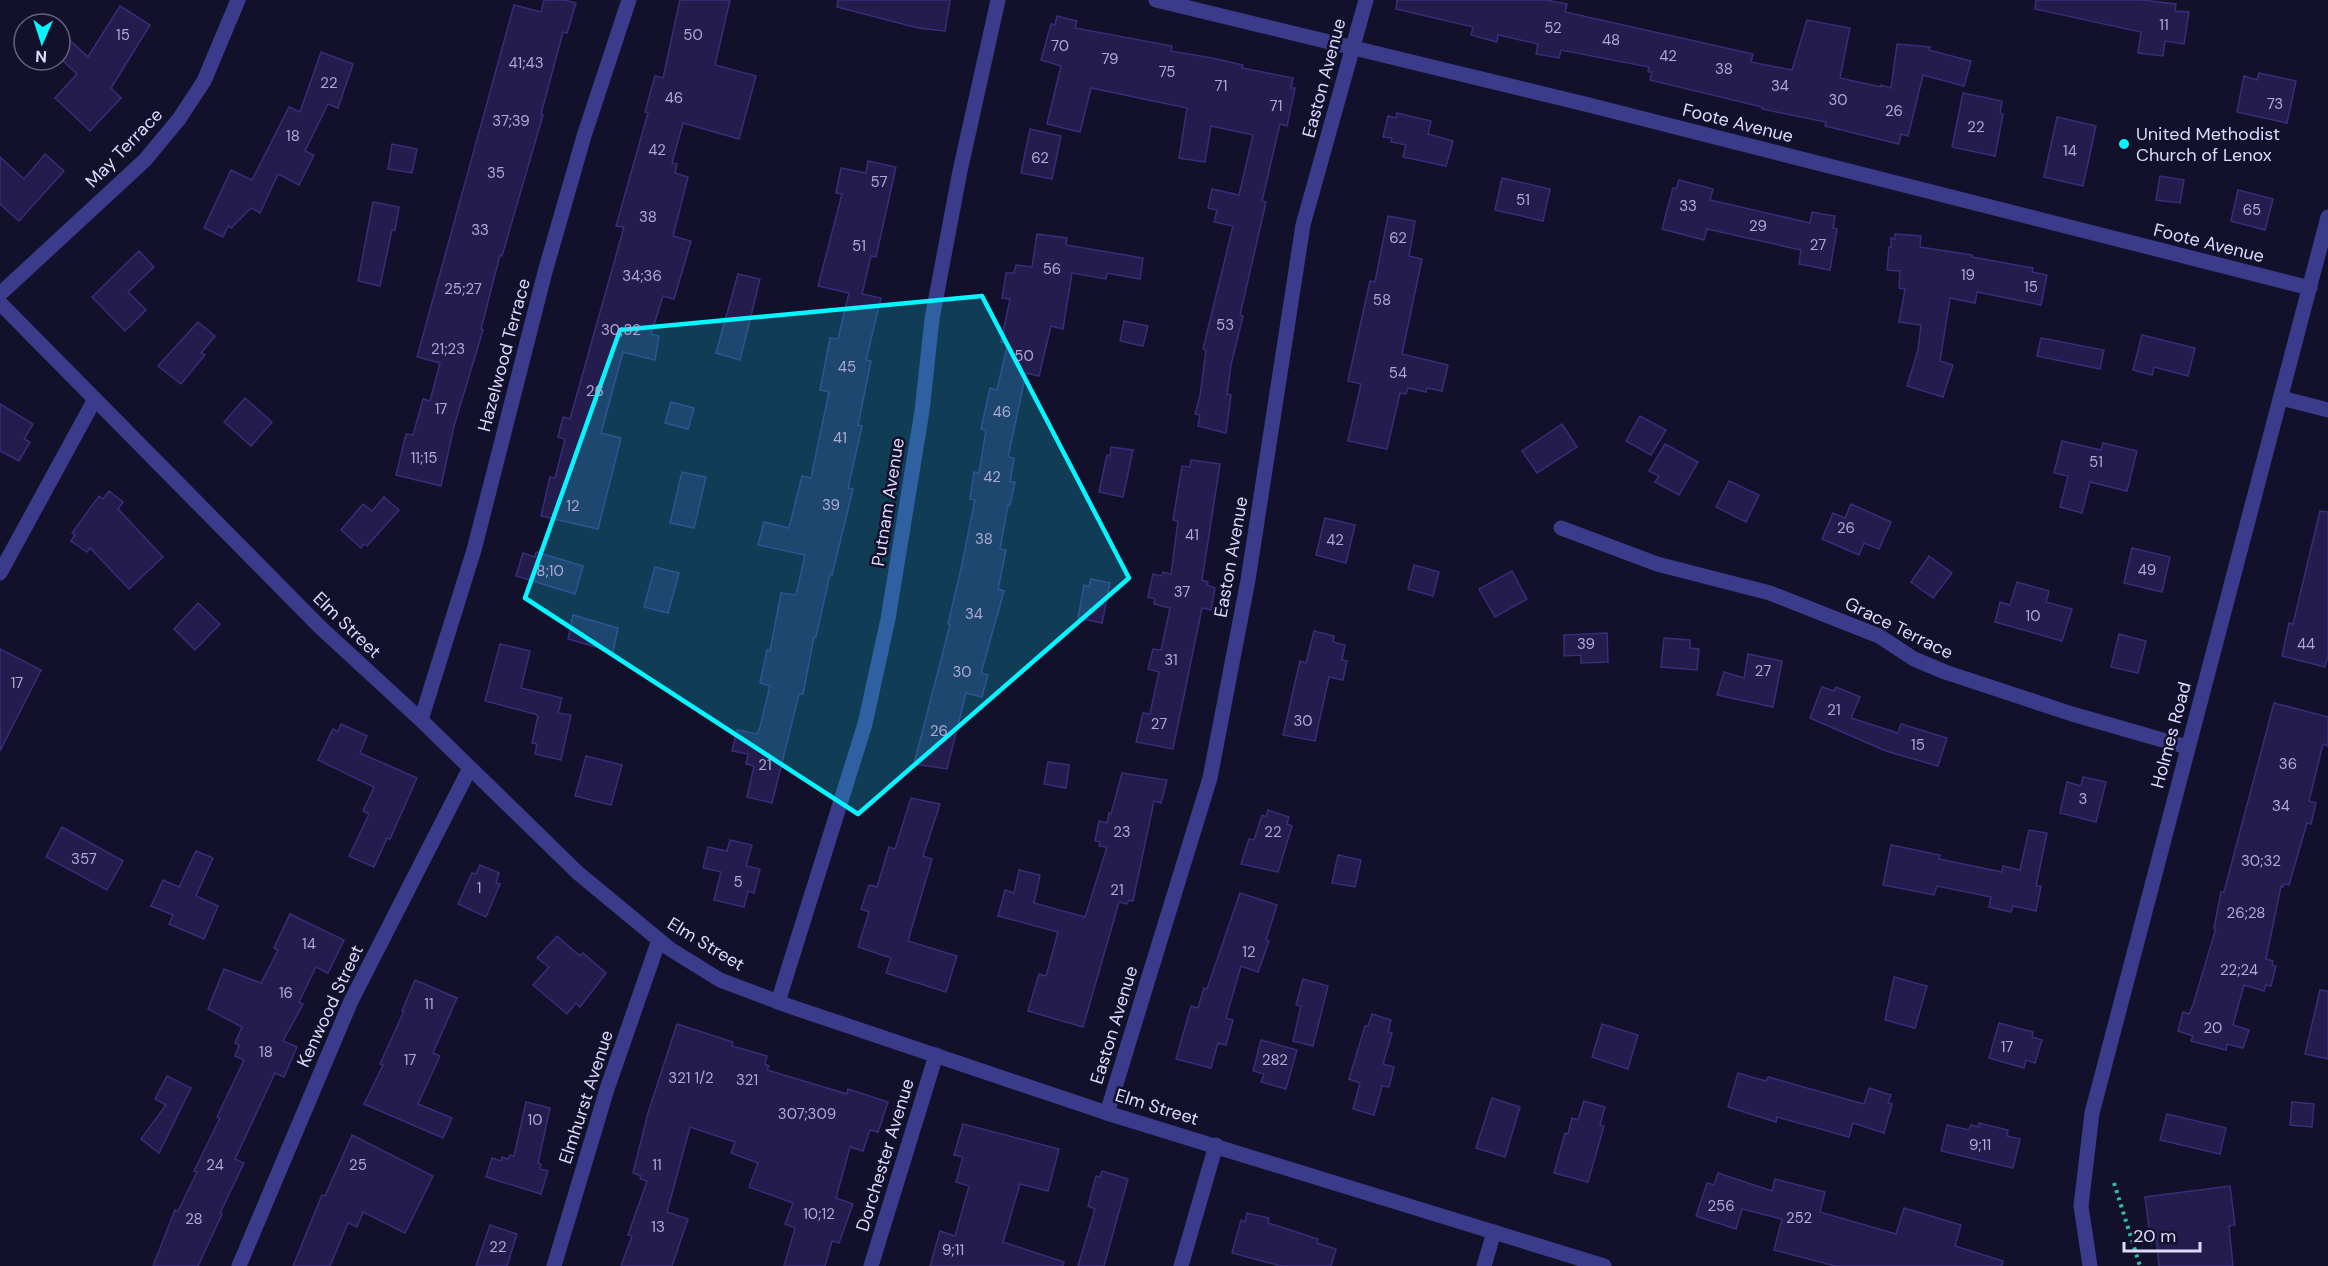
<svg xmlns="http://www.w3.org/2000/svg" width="2328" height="1266" font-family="'DM Sans',sans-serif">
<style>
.building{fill:#231c4c;stroke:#382d79;stroke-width:1.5}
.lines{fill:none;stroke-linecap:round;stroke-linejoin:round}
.path{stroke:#2dbfae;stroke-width:4;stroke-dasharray:3 4.5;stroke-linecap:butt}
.minor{stroke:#3a3c8b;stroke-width:15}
.marked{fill:#06f5ff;fill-opacity:0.2;stroke:#06f5ff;stroke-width:4.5;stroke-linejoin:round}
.poi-dot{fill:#06f5ff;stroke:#13102b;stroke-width:2}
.labels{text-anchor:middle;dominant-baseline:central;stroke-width:5;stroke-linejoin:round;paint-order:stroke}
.number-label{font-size:15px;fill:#aeaad2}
.street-label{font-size:18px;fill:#dcdaff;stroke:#13102b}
.poi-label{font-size:18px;fill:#dcdaff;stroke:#13102b;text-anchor:start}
</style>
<rect width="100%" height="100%" fill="#13102b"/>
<g class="building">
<path d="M544 0H565L576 3 567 33 563 32 541 114 543 115 502 256 500 255 481 329 483 330 454 426 441 486 396 475 406 434 413 435 423 399 430 401 440 363 417 357 514 5 541 12Z"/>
<path d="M680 0H730L715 65 756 76 739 139 683 123 672 163 677 164 675 173 688 177 673 236 691 241 674 299 663 296 651 334 659 336 655 360 623 352 601 433 621 438 598 529 541 516 550 477 555 478 565 439 558 437 563 417 570 419 624 227 616 226 648 113 645 112 655 76 663 78Z"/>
<path d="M838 0H950L945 31 918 28 837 7Z"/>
<path d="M1397 0H1546L1567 4 1565 12 1753 54 1751 62 1792 70 1807 20 1850 28 1840 78 1881 87V85L1891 88 1897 44 1930 47 1929 50 1971 61 1964 86 1923 75 1908 136 1901 134 1899 144 1825 126 1826 122 1762 109V107L1650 80 1652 72H1648L1649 67 1561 50 1559 58 1536 54 1538 44 1498 35 1497 42 1471 35 1473 27 1396 9Z"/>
<path d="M2036 0H2142L2176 4 2175 11 2189 12 2184 44 2165 41 2163 56 2138 53 2141 32 2035 9Z"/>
<path d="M120 6 150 25 111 88 121 98 90 131 55 98 77 74 60 58V31L88 57Z"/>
<path d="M1057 16 1077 21 1075 28 1172 46 1171 51 1212 58 1243 65 1242 68 1293 78 1291 88H1295L1287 126 1280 124 1262 201 1266 202 1240 315 1243 316 1231 365 1227 394 1231 395 1226 433 1198 426 1200 415 1195 414 1200 396 1206 350 1203 349 1233 226 1214 222 1217 210 1208 208 1212 189 1239 195 1253 135 1211 126 1205 162 1179 158 1187 108 1091 88 1080 132 1047 124 1061 66 1041 60 1051 24 1055 25Z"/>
<path d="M321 52 353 64 338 108 328 104 305 151 314 155 299 185 278 174 260 213 251 208 231 228 228 226 223 237 204 228 231 170 252 180 289 107 300 112Z"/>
<path d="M2259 73 2296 81 2287 123 2237 112 2244 76 2257 80Z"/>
<path d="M1963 93 2002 101 2000 113 2003 114 1995 156 1952 147Z"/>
<path d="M1397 113 1431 121 1428 134 1453 141 1446 166 1403 157 1406 145 1391 142 1392 138 1383 137 1388 116 1396 118Z"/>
<path d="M2057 117 2096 126 2083 186 2044 177Z"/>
<path d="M1030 129 1061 136 1052 179 1021 173Z"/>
<path d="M392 144 417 149 412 173 388 169Z"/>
<path d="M45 154 64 171 19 221 0 204V157L24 179Z"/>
<path d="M868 161 896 167 876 257 871 256 862 294 881 298 866 360 871 361 858 425 862 426 848 488 853 489 832 575 830 574 816 637H814L803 694H799L772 803 747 797 754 766 746 764 748 754 732 751 737 730 757 734 760 727 770 686 760 683 767 650 770 651 781 593 796 595 805 555 758 545 764 522 789 528 802 476 811 478 829 392 820 390 830 338 838 339 849 293 818 286 842 194 836 193 841 168 866 173Z"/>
<path d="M2160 176 2184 180 2180 203 2156 200Z"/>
<path d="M1502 178 1550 189 1543 221 1495 210Z"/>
<path d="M1679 180 1713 189 1710 200 1810 223 1812 212 1835 216 1833 228 1837 229 1830 270 1799 264 1801 250 1707 229 1704 240 1662 229 1673 188 1676 189Z"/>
<path d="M2238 190 2273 199 2265 230 2231 221Z"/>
<path d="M373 202 399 207 395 230H392L380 286 358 281Z"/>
<path d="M1388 216 1415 221 1409 256 1422 259 1402 354 1448 365 1442 391 1427 388 1426 392 1408 388 1406 394 1400 393 1387 449 1348 441 1361 384 1348 381 1370 281 1375 282Z"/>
<path d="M1037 234 1067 238 1066 245 1143 258 1140 279 1107 273 1106 279 1072 273 1063 329 1051 326 1039 376 1026 373 1008 457 1014 458 1010 482H1015L1010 505H1008L1000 549 1006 550 998 589 1004 591 981 673 988 675 982 697 966 693 947 769 914 764 950 625 948 624 961 569 975 500 970 499 974 472 979 473 986 430 981 429 990 388 997 390 1008 343 1001 342 1010 299 1002 298 1006 273H1014L1016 265 1032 267Z"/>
<path d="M1895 234 1921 236 1920 247 1972 255V257L2033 268 2032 272 2047 275 2041 305 1977 292 1975 303 1950 298 1940 361 1953 365 1943 397 1907 386 1918 350 1921 325 1899 322 1905 289 1899 288 1900 271 1887 270 1889 247H1891V238L1895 239Z"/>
<path d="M139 251 154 267 128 292 146 310 125 331 92 297Z"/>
<path d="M738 274 760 279 740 360 716 353Z"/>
<path d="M1124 321 1148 326 1143 346 1120 341Z"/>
<path d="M198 322 215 336 201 353 205 355 181 384 158 366Z"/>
<path d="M2142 335 2195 348 2188 376 2154 367 2152 375 2133 370Z"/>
<path d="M2041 338 2104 350 2100 369 2037 356Z"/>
<path d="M245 398 272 422 251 446 224 422Z"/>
<path d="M671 402 694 408 688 429 665 423Z"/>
<path d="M0 404 33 424 24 439 30 442 19 461 0 451Z"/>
<path d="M1640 416 1666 430 1651 455 1626 441Z"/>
<path d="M1562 424 1577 447 1537 473 1522 451Z"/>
<path d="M2062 441 2101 450 2103 443 2137 451 2127 491 2090 482 2082 513 2060 507 2068 476 2054 473Z"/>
<path d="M1665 444 1698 462 1679 495 1655 482 1659 476 1649 471Z"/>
<path d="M1111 447 1133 450 1123 497 1099 492 1107 455 1110 456Z"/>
<path d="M1191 460 1220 464 1202 580 1208 582 1207 585 1215 588 1211 610 1202 608 1173 749 1136 742 1143 713 1150 714 1159 672 1148 669 1153 649 1161 650 1170 608 1154 604 1155 599 1148 597 1153 574 1161 576 1163 572 1171 574 1178 521 1173 520 1182 466 1190 467Z"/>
<path d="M682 472 706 477 694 528 670 523Z"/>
<path d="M1729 481 1759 495 1746 522 1716 507Z"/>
<path d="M109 491 123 502 118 509 163 557 129 589 90 548 87 552 71 541 75 535 72 533 99 496 103 499Z"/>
<path d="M384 497 399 510 367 546 364 544 361 548 341 530 363 504 372 511Z"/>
<path d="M1851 504 1891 522 1879 549 1864 543 1859 555 1822 539 1833 513 1845 518Z"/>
<path d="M2320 511 2328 512V656L2325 667 2282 656 2289 623 2293 624Z"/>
<path d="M1325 518 1355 525 1346 563 1316 555Z"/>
<path d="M2132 548 2170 557 2162 592 2124 583Z"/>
<path d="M536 552 583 566 575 594 516 576 523 553 535 557Z"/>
<path d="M1929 556 1952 573 1933 598 1911 582Z"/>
<path d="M1414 565 1439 572 1433 596 1408 589Z"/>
<path d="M655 567 679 573 668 613 644 607Z"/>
<path d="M1512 571 1527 599 1495 617 1479 589Z"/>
<path d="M1091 579 1110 583 1102 623 1078 618 1084 585 1089 587Z"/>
<path d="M2017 582 2049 591 2046 602 2072 609 2062 641 1995 622 2000 602 2010 605Z"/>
<path d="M198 603 220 624 195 650 174 629Z"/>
<path d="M573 615 618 628 613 652 568 639Z"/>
<path d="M1314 631 1334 636 1333 642 1345 645 1342 660 1347 661 1343 680 1329 677 1315 741 1283 735 1300 661 1306 663Z"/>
<path d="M1607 633 1608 662 1581 663V655L1564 656V635Z"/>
<path d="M2119 634 2146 641 2138 673 2111 667Z"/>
<path d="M1664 638 1690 640V648L1699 649 1697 670 1661 667Z"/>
<path d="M500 644 530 651 521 688 562 698 558 713 571 715 561 760 535 754 537 744 532 743 538 716 535 714 485 701Z"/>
<path d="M0 649 41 670 0 751Z"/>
<path d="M1748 654 1782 661 1773 707 1717 695 1724 672 1744 678Z"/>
<path d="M1822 687 1834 691 1836 687 1860 697 1851 718 1898 733 1901 724 1947 738 1938 766 1886 751 1810 718Z"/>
<path d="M2274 703 2328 717V746L2323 744 2309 801 2316 803 2311 824 2307 823 2289 885 2284 884 2283 887 2281 886 2266 959 2273 961 2272 965 2276 966 2271 986 2266 985 2264 991 2244 985 2233 1025 2249 1030 2243 1048 2227 1044 2226 1050 2191 1041 2193 1036 2178 1031 2183 1012 2189 1014 2193 1005 2216 928H2214L2221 892H2224Z"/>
<path d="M341 724 367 736 360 753 417 778 390 839 387 838 374 867 349 856 369 814 363 811 374 787 318 760 333 729 338 732Z"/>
<path d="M586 756 622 765 611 805 575 796Z"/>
<path d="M1048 762 1069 765 1066 788 1044 784Z"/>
<path d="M1122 773 1167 780 1161 803 1154 801 1133 901 1129 900 1127 904 1119 902 1083 1027 1028 1011 1039 974 1046 976 1058 932 998 916 1005 890 1014 893 1019 870 1040 875 1034 903 1085 917 1107 847 1099 846 1100 842 1095 841 1099 821 1107 823 1109 813 1111 814Z"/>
<path d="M2083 777 2106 782 2096 822 2060 813 2067 782 2081 786Z"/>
<path d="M911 798 940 804 923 856 932 859 908 941 957 956 946 992 886 973 891 958 858 947 869 912 861 909 869 885 877 887 889 847 895 849Z"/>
<path d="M1268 810 1289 817 1287 824 1292 826 1278 872 1241 864 1249 839 1254 840 1262 815 1266 817Z"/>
<path d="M62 827 123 861 107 890 46 857Z"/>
<path d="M2029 830 2047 833 2036 886H2041L2036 911 2013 906 2011 912 1989 907 1991 897 1937 886 1934 895 1883 885 1891 845 1940 855 1939 859 2002 872 2003 866 2020 870Z"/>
<path d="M730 840 752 845 746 866 760 869 754 893 748 891 744 907 714 900 721 872 703 868 708 847 727 851Z"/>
<path d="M196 851 213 858 196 896 218 906 204 939 169 924 173 915 151 906 163 880 179 887Z"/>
<path d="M1338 855 1361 860 1355 887 1332 883Z"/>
<path d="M480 865 499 873 496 883 500 884 486 917 458 904 472 873 476 874Z"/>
<path d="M1240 893 1277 905 1266 940 1269 941 1258 972 1241 966 1226 1018 1233 1020 1226 1045 1218 1043 1211 1068 1176 1059 1191 1006 1198 1008 1204 988 1207 989Z"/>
<path d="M290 914 344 940 328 973 316 967 299 1002 303 1004 283 1041 297 1047 284 1077 275 1073 235 1159 244 1163 220 1213 222 1214 198 1266H153L175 1210 178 1211 197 1172 194 1171 220 1118 217 1117 244 1060 235 1056 239 1045 235 1043 242 1027 208 1009 224 969 261 983 278 950 274 948Z"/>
<path d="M557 936 580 956 583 953 606 973 580 1007 576 1003 567 1014 533 985 549 967 537 958Z"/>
<path d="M1894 977 1927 986 1915 1028 1885 1020Z"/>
<path d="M1303 979 1328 986 1313 1046 1293 1041 1301 1006 1296 1005Z"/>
<path d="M415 980 457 998 433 1053 440 1056 418 1104 452 1118 443 1138 364 1104 383 1065 380 1064 404 1011H402Z"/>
<path d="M2320 990 2328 991V1059L2305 1054Z"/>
<path d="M1372 1014 1391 1020 1388 1032 1392 1033 1383 1064 1394 1067 1389 1087 1382 1086 1374 1115 1353 1109 1360 1083 1349 1079 1365 1026H1368Z"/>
<path d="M1999 1023 2033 1032 2032 1037 2042 1040 2035 1063 2026 1060 2024 1068 1989 1058Z"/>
<path d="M677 1024 733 1042 732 1046 767 1056 765 1064 769 1066 767 1070 847 1094 848 1089 888 1102 878 1132 870 1130 863 1151 850 1147 836 1198 853 1204 839 1243 832 1241 825 1266H784L795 1228 785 1224 793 1203 749 1187 758 1163 731 1153 735 1142 690 1127 667 1212 688 1219 672 1266H621L632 1236 628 1235 647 1181 640 1179 641 1176 633 1173 648 1113Z"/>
<path d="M1602 1024 1638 1035 1628 1069 1592 1057Z"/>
<path d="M1261 1040 1297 1050 1286 1089 1261 1082 1264 1074 1253 1071Z"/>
<path d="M1738 1073 1766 1081 1768 1077 1864 1104 1869 1088 1891 1095 1888 1103 1892 1104 1884 1133 1853 1123 1849 1137 1777 1117 1776 1122 1728 1107Z"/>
<path d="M167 1076 191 1088 159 1153 141 1139 166 1105 155 1099Z"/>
<path d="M1492 1098 1520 1107 1505 1157 1476 1148Z"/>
<path d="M1584 1101 1605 1107 1600 1125 1604 1126 1588 1182 1554 1173 1565 1133 1568 1134 1572 1118 1578 1120Z"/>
<path d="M526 1102 550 1108 538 1163 541 1164 540 1169 548 1171 541 1194 486 1177 492 1158 501 1161 502 1157 508 1159 510 1155 514 1156Z"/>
<path d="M2292 1102 2314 1104 2312 1127 2290 1125Z"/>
<path d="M2167 1114 2226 1128 2220 1154 2160 1140Z"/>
<path d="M1979 1123 2008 1130 2007 1136 2020 1139 2013 1168 1941 1151 1947 1125 1969 1130 1971 1125 1979 1127Z"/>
<path d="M963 1124 1059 1149 1048 1191 1020 1184 1003 1242 1064 1262 1063 1266H930L940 1231 955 1236 969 1186 956 1182 963 1157 954 1155Z"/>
<path d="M352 1135 433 1176 405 1233 363 1212 357 1227 348 1223 330 1266H293L322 1195 325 1196Z"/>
<path d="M1102 1171 1128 1179 1104 1266H1078L1095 1209 1088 1206 1096 1176 1100 1177Z"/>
<path d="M1718 1173 1772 1191 1775 1179 1825 1192 1820 1212 1896 1234 1904 1208 1961 1225 1955 1246 2003 1261 2002 1266H1835L1774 1250 1782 1219 1742 1209 1736 1229 1696 1216 1707 1183 1714 1185Z"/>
<path d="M2230 1186 2235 1225 2229 1226 2233 1266H2159L2156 1235 2150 1236 2145 1197Z"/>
<path d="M1247 1213 1269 1218 1268 1223 1318 1239 1317 1243 1336 1249 1331 1266H1281L1232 1253 1241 1220 1245 1222Z"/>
<path d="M490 1225 517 1234 507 1266H476Z"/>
</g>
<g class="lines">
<path class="path" d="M2114 1183 2140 1266"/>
<g class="minor">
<path d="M1156 0 1589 105 2310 288"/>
<path d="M0 294 145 160 179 119 204 81 238 0"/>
<path d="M0 303 320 627 421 720 578 873 670 949 720 980 789 1006 1107 1113 1604 1266"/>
<path d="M2281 398 2328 410"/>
<path d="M1561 528 1657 564 1770 593 1879 636 1914 659 1945 672 2072 714 2187 747"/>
<path d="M0 573 95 399"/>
<path d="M421 720 474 550 545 272 584 136 629 0"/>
<path d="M778 1002 865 724 888 619 922 411 932 319 960 171 998 0"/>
<path d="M1107 1113 1210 778 1248 580 1303 225 1366 0"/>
<path d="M239 1266 351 1001 470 768"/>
<path d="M554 1266 607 1089 659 940"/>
<path d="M871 1266 936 1055"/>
<path d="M1181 1266 1216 1145"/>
<path d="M1484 1266 1494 1232"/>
<path d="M2090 1266 2081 1206 2092 1113 2328 217"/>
</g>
</g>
<path class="marked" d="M982 296 1129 578 858 814 525 598 620 330Z"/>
<circle class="poi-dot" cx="2124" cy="144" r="6"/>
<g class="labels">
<g class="number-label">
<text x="2164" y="25">11</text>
<text x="1553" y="28">52</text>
<text x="123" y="35">15</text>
<text x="693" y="35">50</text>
<text x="1611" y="40">48</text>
<text x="1060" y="46">70</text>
<text x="1668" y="56">42</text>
<text x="1110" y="59">79</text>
<text x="526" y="63">41;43</text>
<text x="1724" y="69">38</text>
<text x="1167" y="72">75</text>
<text x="329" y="83">22</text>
<text x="1221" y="86">71</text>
<text x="1780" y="86">34</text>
<text x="674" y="98">46</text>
<text x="1838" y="100">30</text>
<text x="2275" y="104">73</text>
<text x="1276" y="106">71</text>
<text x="1894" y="111">26</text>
<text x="511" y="121">37;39</text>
<text x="1976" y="127">22</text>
<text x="293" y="136">18</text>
<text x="657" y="150">42</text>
<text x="2070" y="151">14</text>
<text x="1040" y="158">62</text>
<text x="496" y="173">35</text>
<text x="879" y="182">57</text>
<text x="1523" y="200">51</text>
<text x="1688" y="206">33</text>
<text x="2252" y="210">65</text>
<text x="648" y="217">38</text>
<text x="1758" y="226">29</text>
<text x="480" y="230">33</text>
<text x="1398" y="238">62</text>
<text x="1818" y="245">27</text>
<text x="859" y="246">51</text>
<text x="1052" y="269">56</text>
<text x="1968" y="275">19</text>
<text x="642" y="276">34;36</text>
<text x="2031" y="287">15</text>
<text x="463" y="289">25;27</text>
<text x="1382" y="300">58</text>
<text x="1225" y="325">53</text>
<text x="621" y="330">30;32</text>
<text x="448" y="349">21;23</text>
<text x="1024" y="356">50</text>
<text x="847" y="367">45</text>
<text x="1398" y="373">54</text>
<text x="595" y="391">26</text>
<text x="441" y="409">17</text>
<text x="1002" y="412">46</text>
<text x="840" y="438">41</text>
<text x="424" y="458">11;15</text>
<text x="2096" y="462">51</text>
<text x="992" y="477">42</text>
<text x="831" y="505">39</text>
<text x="573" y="506">12</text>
<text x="1846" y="528">26</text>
<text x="1192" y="535">41</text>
<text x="984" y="539">38</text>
<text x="1335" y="540">42</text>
<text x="2147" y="570">49</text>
<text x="550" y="571">8;10</text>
<text x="1182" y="592">37</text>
<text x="974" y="614">34</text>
<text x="2033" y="616">10</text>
<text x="1586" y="644">39</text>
<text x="2306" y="644">44</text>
<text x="1171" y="660">31</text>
<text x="1763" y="671">27</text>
<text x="962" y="672">30</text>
<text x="17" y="683">17</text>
<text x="1834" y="710">21</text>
<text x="1303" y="721">30</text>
<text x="1159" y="724">27</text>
<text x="939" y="731">26</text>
<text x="1918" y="745">15</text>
<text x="2288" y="764">36</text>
<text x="765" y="765">21</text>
<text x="2083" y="799">3</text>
<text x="2281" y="806">34</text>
<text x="1122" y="832">23</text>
<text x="1273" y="832">22</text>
<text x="84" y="859">357</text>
<text x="2261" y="861">30;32</text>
<text x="738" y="882">5</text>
<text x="479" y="888">1</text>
<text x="1117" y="890">21</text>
<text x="2246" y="913">26;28</text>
<text x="309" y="944">14</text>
<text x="1249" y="952">12</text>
<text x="2239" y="970">22;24</text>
<text x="286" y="993">16</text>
<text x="429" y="1004">11</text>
<text x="2213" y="1028">20</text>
<text x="2007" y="1047">17</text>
<text x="266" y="1052">18</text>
<text x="410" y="1060">17</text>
<text x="1275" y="1060">282</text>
<text x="691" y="1078">321 1/2</text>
<text x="747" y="1080">321</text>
<text x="807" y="1114">307;309</text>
<text x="535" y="1120">10</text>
<text x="1980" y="1145">9;11</text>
<text x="215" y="1165">24</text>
<text x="358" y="1165">25</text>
<text x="657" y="1165">11</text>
<text x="1721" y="1206">256</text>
<text x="819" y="1214">10;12</text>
<text x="1799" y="1218">252</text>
<text x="194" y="1219">28</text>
<text x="658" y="1227">13</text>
<text x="498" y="1247">22</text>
<text x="953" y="1250">9;11</text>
</g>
<g class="street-label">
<text transform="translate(1324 78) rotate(-75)">Easton Avenue</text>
<text transform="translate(1738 123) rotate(14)">Foote Avenue</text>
<text transform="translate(124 148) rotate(-46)">May Terrace</text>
<text transform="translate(2209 243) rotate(14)">Foote Avenue</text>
<text transform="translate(504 355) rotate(-75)">Hazelwood Terrace</text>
<text transform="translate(888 502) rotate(-81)">Putnam Avenue</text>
<text transform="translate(1231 557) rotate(-80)">Easton Avenue</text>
<text transform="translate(347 625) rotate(44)">Elm Street</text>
<text transform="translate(1899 628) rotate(26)">Grace Terrace</text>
<text transform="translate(2171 735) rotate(-75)">Holmes Road</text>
<text transform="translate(706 944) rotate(31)">Elm Street</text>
<text transform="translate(330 1006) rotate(-65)">Kenwood Street</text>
<text transform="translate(1114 1025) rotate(-73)">Easton Avenue</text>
<text transform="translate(586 1097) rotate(-72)">Elmhurst Avenue</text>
<text transform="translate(1157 1107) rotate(17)">Elm Street</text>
<text transform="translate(885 1155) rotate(-73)">Dorchester Avenue</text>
</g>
<g class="poi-label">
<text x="2136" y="134">United Methodist<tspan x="2136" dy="21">Church of Lenox</tspan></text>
</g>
</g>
<g transform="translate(42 42) rotate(183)"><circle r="28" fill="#13102b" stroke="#636180" stroke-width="1.5"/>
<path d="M0-4.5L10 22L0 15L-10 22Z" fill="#06f5ff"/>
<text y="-9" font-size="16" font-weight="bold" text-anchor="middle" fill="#dcdaff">N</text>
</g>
<path d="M2124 1242v9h76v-9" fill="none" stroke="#dcdaff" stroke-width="3"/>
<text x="2133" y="1242" font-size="18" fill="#dcdaff" stroke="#13102b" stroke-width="4.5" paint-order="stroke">20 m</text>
</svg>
